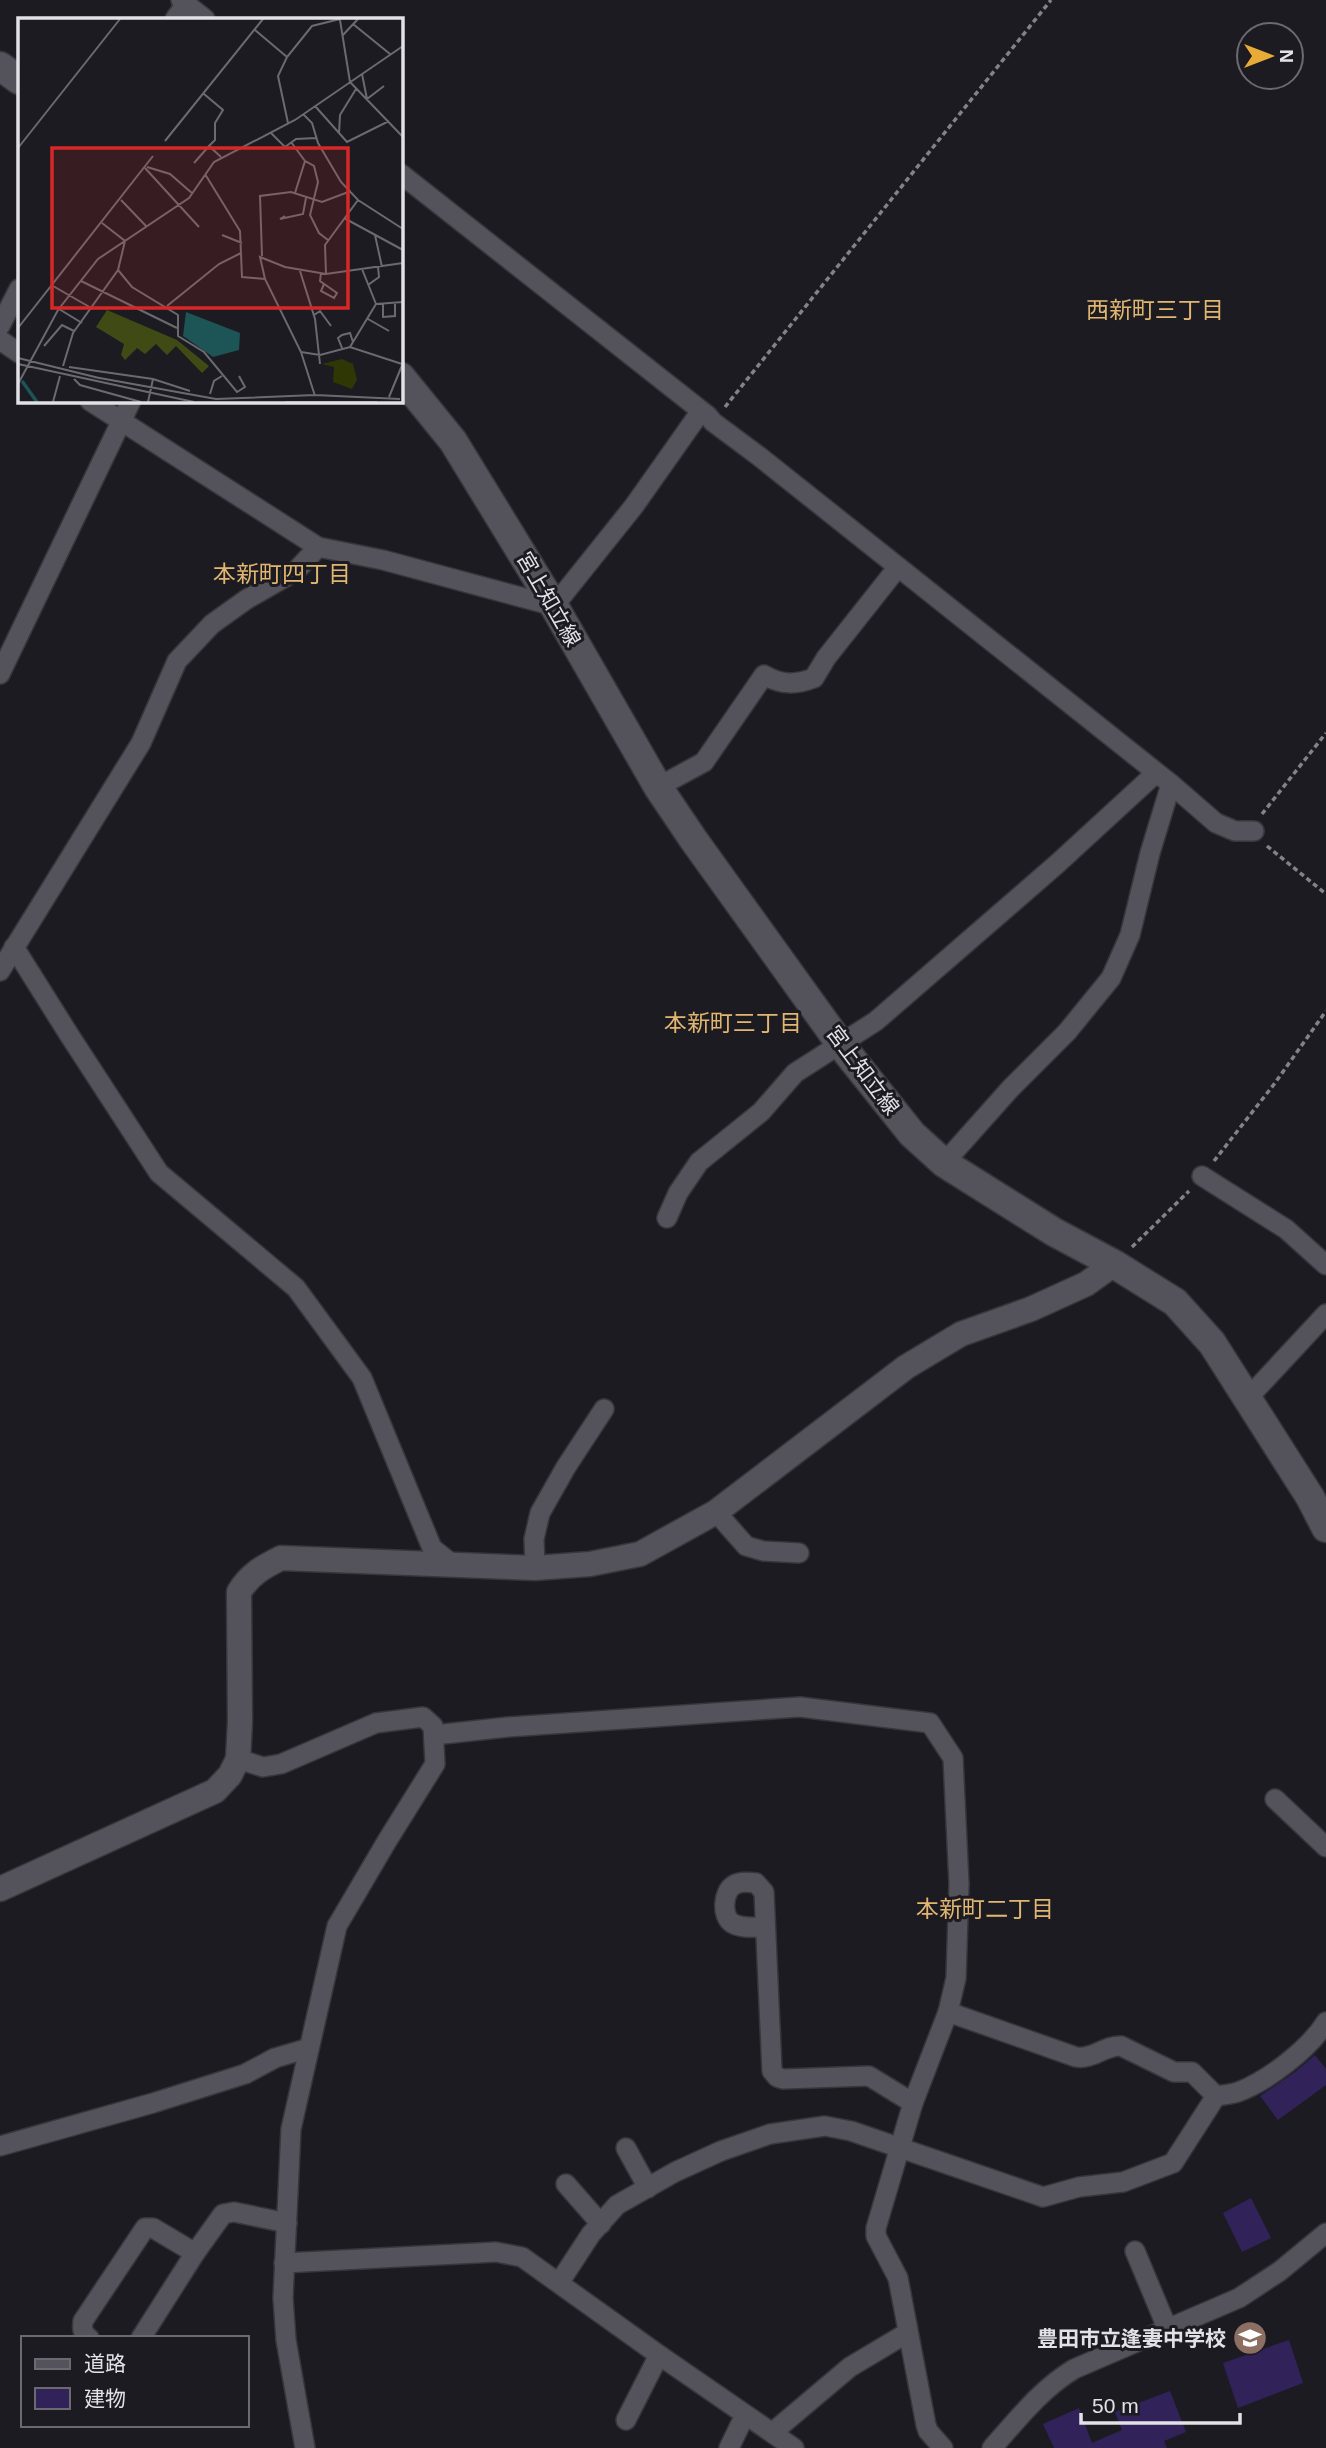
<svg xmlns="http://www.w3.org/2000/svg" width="1326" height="2448" font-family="Helvetica,'Noto Sans JP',sans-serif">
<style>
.building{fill:#31235a}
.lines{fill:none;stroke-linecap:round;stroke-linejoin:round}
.minor-casing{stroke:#37363b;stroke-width:22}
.tertiary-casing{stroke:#37363b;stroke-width:27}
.secondary-casing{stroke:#37363b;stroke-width:31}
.path{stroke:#838288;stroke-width:3.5;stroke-dasharray:5 3.5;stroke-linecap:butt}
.minor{stroke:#54535b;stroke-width:19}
.tertiary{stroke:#54535b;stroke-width:24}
.secondary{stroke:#54535b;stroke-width:28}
.labels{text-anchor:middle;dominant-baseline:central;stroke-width:6;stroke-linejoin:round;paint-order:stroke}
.street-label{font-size:21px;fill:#e2e1e6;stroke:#1c1b22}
.poi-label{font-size:21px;font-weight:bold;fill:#e2e1e6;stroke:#1c1b22;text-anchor:end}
.neighbourhood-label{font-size:23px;fill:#e1b671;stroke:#1c1b22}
.inset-river{fill:none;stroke:#1d5456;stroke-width:3.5}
.inset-road{fill:none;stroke:#6b6a70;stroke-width:2}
.view{fill:#d62828;fill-opacity:0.15;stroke:#d62828;stroke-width:3.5}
.inset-edge{fill:none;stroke:#e2e1e6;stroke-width:3.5}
</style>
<rect width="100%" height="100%" fill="#1c1b22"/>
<g class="building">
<path d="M1315 2055 1326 2069V2085L1278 2120 1260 2096 1295 2072Z"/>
<path d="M1251 2198 1271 2238 1242 2252 1223 2213Z"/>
<path d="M1289 2340 1303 2383 1238 2408 1223 2363Z"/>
<path d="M1170 2391 1186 2432 1164 2441 1167 2448H1054L1043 2424 1079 2408 1092 2443 1122 2430 1115 2412Z"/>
</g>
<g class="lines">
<g class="minor-casing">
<g id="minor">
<path d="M181 0 205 19"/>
<path d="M175 19 186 4"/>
<path d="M401 174 708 416 713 422 760 457 1171 784 1216 823 1235 831H1254"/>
<path d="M0 326 19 289"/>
<path d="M0 340 19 353"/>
<path d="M90 401 318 547 383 560 554 606 634 506 701 411"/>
<path d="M0 674 131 401"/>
<path d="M658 787 704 762 764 675C782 685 795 685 814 678L826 658 898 567"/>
<path d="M14 947 68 1033 159 1173 296 1288 362 1378 432 1548 452 1564"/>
<path d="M0 971 141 743 177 661 212 624 247 599 296 571 318 547"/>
<path d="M944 1163 1010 1089 1067 1032 1111 978 1130 935 1150 853 1171 784"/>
<path d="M1202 1176 1286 1229 1326 1265"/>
<path d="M667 1218 678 1193 699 1162 761 1112 795 1073 876 1021 1057 864 1156 773"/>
<path d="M1247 1399 1326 1314"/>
<path d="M716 1512 746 1546 763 1551 799 1553"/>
<path d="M535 1568 534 1539 540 1513 566 1467 604 1409"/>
<path d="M434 1735 508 1727 800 1707 930 1723 953 1758 959 1884 956 1978 948 2012 913 2103 876 2228V2236L898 2278 926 2425 928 2431 943 2448"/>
<path d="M238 1759 263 1767 281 1764 376 1723 423 1717 433 1726 435 1764 387 1841 337 1926 291 2129 283 2298 286 2340 305 2448"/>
<path d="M1275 1799 1326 1847"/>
<path d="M765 1927C755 1927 742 1929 732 1923 721 1916 723 1891 734 1885 740 1881 749 1882 756 1883L764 1892 772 2071 777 2077 783 2079 869 2076 913 2103"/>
<path d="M1216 2096C1223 2095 1232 2094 1238 2092 1269 2080 1309 2049 1326 2022"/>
<path d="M0 2146 153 2103 245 2074 275 2058 309 2048"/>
<path d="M626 2148 648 2188"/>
<path d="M566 2184 601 2224"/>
<path d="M1135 2251 1168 2330"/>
<path d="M284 2263 496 2252 522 2257 659 2355 794 2448"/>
<path d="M559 2283 591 2234 617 2205 675 2172 721 2151 770 2134 825 2126 851 2131 1043 2197 1079 2187 1123 2182 1173 2163 1216 2096 1192 2072H1174L1121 2046C1105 2045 1093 2060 1076 2057L948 2012"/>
<path d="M89 2338C82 2333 82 2328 83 2321L145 2228H153L195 2253"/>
<path d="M141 2338 195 2253 223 2214 234 2212 287 2223"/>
<path d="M626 2420 659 2355"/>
<path d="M773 2432 850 2367 907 2333"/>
<path d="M729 2448 745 2415"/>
<path d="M992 2448C1018 2419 1041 2389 1074 2369L1239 2298 1280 2271 1326 2233"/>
</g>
</g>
<g class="tertiary-casing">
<path id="tertiary" d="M0 1889 215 1791 230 1775 238 1759 240 1722 239 1592C250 1574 263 1567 281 1558L535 1568 590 1564 640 1554 716 1512 906 1367 961 1334 1031 1309 1086 1284 1114 1264"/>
</g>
<g class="secondary-casing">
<g id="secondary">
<path d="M0 66 19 80"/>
<path d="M401 377 453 441 554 606 658 787 693 839 844 1049 912 1134 944 1163 1054 1232 1114 1264 1175 1302 1212 1343 1310 1497 1326 1528"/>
</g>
</g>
<g class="path">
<path d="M725 407 1051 0"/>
<path d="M1262 814 1326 733"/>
<path d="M1267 846 1326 894"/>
<path d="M1214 1161 1275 1083 1326 1011"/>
<path d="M1132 1247 1189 1191"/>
</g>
<use href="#minor" class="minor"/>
<use href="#tertiary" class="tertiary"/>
<use href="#secondary" class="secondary"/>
</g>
<defs>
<g id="school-disc" transform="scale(1.75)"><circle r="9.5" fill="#8d6e63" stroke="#1c1b22"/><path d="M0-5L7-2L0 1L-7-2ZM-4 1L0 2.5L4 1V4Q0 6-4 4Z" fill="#fff"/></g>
</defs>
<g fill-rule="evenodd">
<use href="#school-disc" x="1250" y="2338"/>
</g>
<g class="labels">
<g class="street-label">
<text transform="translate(549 599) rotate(60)">宮上知立線</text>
<text transform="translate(863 1070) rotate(53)">宮上知立線</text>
</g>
<g class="poi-label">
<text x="1226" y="2338">豊田市立逢妻中学校</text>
</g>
<g class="neighbourhood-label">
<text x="1155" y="310">西新町三丁目</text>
<text x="282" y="574">本新町四丁目</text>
<text x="733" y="1023">本新町三丁目</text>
<text x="985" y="1909">本新町二丁目</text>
</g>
</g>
<g transform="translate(18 18)">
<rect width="385" height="385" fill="#1c1b22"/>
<path d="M89 292 159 322 191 348 184 355 158 328 149 337 138 326 127 336 119 330 107 342 103 337 106 326 78 309Z" fill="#404a15"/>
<path d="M324 341 335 346 339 362 334 371 315 364 316 349 304 346Z" fill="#2f3704"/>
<path d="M168 294 222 315 221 332 195 339 165 318Z" fill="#1d5456"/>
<path class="inset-river" d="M4 363 19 384"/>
<path class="inset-road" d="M322 2 332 64 385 119M335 6 372 36M237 12 269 39M324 18 340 1M344 56 349 81 366 68M186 76 205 92 197 105V122L191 128M297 88 329 124 371 103M285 96 294 105 300 125 323 164 340 182 385 211M270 105 260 58 269 39 294 8 322 1M252 114 267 129 278 121 298 120M321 116 322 97 338 71M147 123 245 1M273 124 287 143M0 130 102 1M176 145 191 128 203 139M129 149 152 156 175 176M127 150 181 209M187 156 222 213 224 259 247 261M277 175 287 143 296 148 300 164 292 197 301 215 310 222M103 182 129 209M267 198 262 201 285 196 288 180M326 200 385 232M204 217 224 225M357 217 364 249M244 238 242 178 273 174 304 184 333 173M344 251 358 286M100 252 114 269 160 297V318L186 334 219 374 227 369 221 358M282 253 297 301 302 346M303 255 302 263 319 275 316 280 303 273 306 266M308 256 307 227 340 182M63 263 159 310M350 267 361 259 360 249M35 268 75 291M358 286 385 284M365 286V299L377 298V286M149 288 201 246 223 235M41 291 64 305M296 297 302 293 313 308M350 301 371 313M0 310 135 138M26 328 44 307 56 313M332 329 358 286M324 330 320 320 324 317 332 315 335 324M283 334 302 337 332 329 384 346M0 340 81 360M0 346 176 384M45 348 55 315 100 252 107 223 84 205M51 349 135 361 172 373M76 359 198 381 297 377 382 381M56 361 62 367 123 384M0 366 40 292 80 241 171 180 196 144 277 102 385 28M192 376 196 363 204 358M297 378 283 334 247 261 242 239 267 249 308 256 385 245M371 379 385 345M35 384 42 358M130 384 135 361M268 384H359"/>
<path class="view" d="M34 130H330V290H34Z"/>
<rect width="385" height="385" class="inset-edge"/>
</g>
<rect x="21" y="2336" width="228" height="91" fill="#1c1b22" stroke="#6b6a70" stroke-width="2"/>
<rect x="35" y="2359" width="35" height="10" fill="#54535b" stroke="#6b6a70" stroke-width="2"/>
<text x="84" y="2371" font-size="21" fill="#e2e1e6">道路</text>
<rect x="35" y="2388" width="35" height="21" fill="#31235a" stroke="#6b6a70" stroke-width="2"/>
<text x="84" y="2406" font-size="21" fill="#e2e1e6">建物</text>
<g transform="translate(1270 56) rotate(90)"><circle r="33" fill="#1c1b22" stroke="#6b6a70" stroke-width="2"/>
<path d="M0-5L12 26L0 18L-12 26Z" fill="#e9ab38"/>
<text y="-10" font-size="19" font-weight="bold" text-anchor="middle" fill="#e2e1e6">N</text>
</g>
<path d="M1081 2413v10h159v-10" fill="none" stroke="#e2e1e6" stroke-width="3.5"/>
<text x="1092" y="2413" font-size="21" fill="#e2e1e6" stroke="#1c1b22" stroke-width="5" paint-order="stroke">50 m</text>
</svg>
